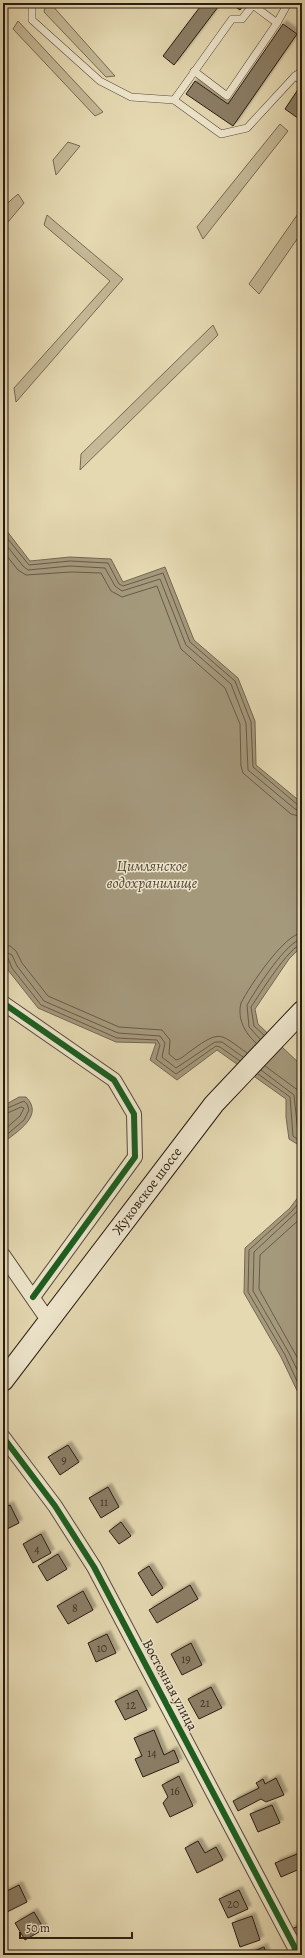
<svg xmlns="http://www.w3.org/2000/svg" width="305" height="1958" font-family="Alegreya,serif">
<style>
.green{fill:#c5b997;stroke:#776a55}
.water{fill:#a5997c;stroke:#736752}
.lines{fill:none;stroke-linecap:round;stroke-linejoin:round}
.shore{stroke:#675a48;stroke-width:1}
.building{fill:#8b7e66;stroke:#291c13;filter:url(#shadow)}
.lane-casing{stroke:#584b3b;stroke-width:8}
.street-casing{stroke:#584b3b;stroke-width:16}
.secondary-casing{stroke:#291c13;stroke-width:22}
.lane{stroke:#eee6cd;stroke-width:7}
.street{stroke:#eee6cd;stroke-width:14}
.secondary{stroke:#eee6cd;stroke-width:20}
.cycleway-casing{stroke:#eee6cd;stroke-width:8}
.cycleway{stroke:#1b5e20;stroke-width:6}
.labels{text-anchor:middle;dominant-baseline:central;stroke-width:3;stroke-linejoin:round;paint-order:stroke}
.number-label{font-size:12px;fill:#423428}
.street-label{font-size:14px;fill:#291c13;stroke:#eee6cd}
.water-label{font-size:15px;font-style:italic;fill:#544838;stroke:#eee6cd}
</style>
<defs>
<filter id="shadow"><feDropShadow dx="3.5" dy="-3.5" stdDeviation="1" flood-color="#0004"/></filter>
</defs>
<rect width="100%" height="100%" fill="#e5d9b2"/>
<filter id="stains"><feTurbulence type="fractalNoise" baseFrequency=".005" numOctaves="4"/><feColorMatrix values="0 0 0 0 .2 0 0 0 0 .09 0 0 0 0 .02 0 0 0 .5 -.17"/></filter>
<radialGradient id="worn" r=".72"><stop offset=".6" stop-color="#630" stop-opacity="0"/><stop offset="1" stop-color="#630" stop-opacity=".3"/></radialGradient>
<g class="green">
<path d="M46 3H50L115 76 106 77 44 12Z"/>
<path d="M18 21 103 112 95 116 13 29Z"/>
<path d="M280 124 288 131 203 239 197 227Z"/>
<path d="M68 142 80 146 56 175 53 160Z"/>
<path d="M18 194 24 203 3 228V207Z"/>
<path d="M302 208V232L259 294 249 284Z"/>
<path d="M47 215 123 279 16 402 14 388 110 281 44 225Z"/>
<path d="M213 325 218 335 80 470 81 454Z"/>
</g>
<g class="water">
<path d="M3 526 30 561 70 557 111 559 123 582 165 567 194 640 238 678 255 721 256 765 302 803V946L289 959 255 1009 258 1024 302 1066V1147L289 1139 286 1117V1099L217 1050 177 1080 150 1060 156 1043 116 1042 38 1008 8 970 3 956Z"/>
<path d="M19 1097H26C45 1116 16 1132 3 1143V1106Z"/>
<path d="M302 1192V1401L281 1357 244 1293 245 1248 290 1208Z"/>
</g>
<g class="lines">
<g class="shore">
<path d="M3 533 29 565 70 561 108 563 119 584 123 586 163 573 190 642 235 681 251 722 253 767 298 805 302 806"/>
<path d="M3 541 23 566 28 570 70 566 105 568 115 586 122 591 160 579 186 645 231 684 246 723 248 770 295 809 302 811"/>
<path d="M3 551 18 570 26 575 71 572 101 573 111 591 122 597 157 586 181 649 225 688 240 724 241 766 243 773 291 814 302 817"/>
<path d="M3 945 10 946 16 951 22 963 48 996 119 1027 162 1030 170 1040 169 1054 176 1060C182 1059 187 1053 192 1050 221 1029 220 1034 247 1053"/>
<path d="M3 951 12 955 17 966 44 1001 118 1033 160 1036 165 1043 162 1057 176 1068 215 1042H222L243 1057"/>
<path d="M3 956 8 958 12 968 41 1005 117 1038 157 1040 160 1045 156 1059 176 1074 216 1046 220 1047 240 1061"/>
<path d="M264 1035 254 1026 251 1007C259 995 290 945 302 944"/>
<path d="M260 1039 249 1027 247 1005C255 991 287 940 302 939"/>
<path d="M256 1043C245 1033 237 1019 241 1003 249 987 285 933 302 933"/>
<path d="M265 1066 299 1091 301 1098 302 1123"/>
<path d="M261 1070 294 1095 298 1133 302 1137"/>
<path d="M258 1074 290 1097 293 1136 302 1143"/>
<path d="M3 1110 24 1101 27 1104 29 1110 24 1120 3 1138"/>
<path d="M3 1115 21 1107 24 1108 20 1116 3 1131"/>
<path d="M302 1199 292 1211 249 1250 248 1292 285 1355 302 1392"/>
<path d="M302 1207 254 1252 253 1291 289 1353 302 1380"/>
<path d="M302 1217 260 1255 259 1289 302 1366"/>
</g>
</g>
<g class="building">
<path d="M203 3H221L174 65 163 56Z"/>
<path d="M230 3H245L240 10Z"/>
<path d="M283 24 297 34 233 126 186 94 195 81 228 104Z"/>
<path d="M299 88 302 90V121L285 109Z"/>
<path d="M68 1445 79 1462 60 1475 48 1457Z"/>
<path d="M108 1487 119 1507 101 1518 89 1498Z"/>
<path d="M10 1505 19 1523 3 1531V1508Z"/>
<path d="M121 1522 131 1536 119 1544 109 1531Z"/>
<path d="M41 1534 51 1553 33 1563 23 1544Z"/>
<path d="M58 1554 67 1569 47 1581 38 1566Z"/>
<path d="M149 1566 163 1588 152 1596 138 1573Z"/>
<path d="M190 1585 198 1599 157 1623 149 1610Z"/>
<path d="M83 1591 93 1610 68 1624 57 1606Z"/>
<path d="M107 1634 116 1653 96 1662 88 1643Z"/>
<path d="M191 1643 202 1665 182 1675 171 1654Z"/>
<path d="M211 1687 222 1708 199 1719 188 1699Z"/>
<path d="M137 1690 147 1710 125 1720 115 1701Z"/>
<path d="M154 1730 164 1755 174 1750 179 1762 143 1777 135 1759 142 1756 134 1738Z"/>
<path d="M179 1776 193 1806 170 1817 163 1803 168 1797 162 1785Z"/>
<path d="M276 1778 284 1795 266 1802 261 1799 238 1811 233 1801 259 1788 256 1783 263 1779 265 1784Z"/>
<path d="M272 1805 280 1823 258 1832 250 1814Z"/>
<path d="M198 1841 205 1853 216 1847 223 1860 197 1873 185 1848Z"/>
<path d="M302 1852V1868L281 1877 275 1863Z"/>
<path d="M19 1885 27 1902 5 1913 3 1893Z"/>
<path d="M239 1890 248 1909 228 1918 219 1899Z"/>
<path d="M34 1912 44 1929 25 1940 15 1923Z"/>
<path d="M252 1916 260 1940 240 1947 232 1923Z"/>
<path d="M302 1925V1941L297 1944 291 1929Z"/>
<path d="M264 1947 267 1955H244Z"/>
</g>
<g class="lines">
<g class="lane-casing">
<g id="lane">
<path d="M32 3V20L100 81 131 97 174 100 232 19H242L253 5 277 23"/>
<path d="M297 3 302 7"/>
<path d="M194 71 227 96 277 23 288 3"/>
<path d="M295 76 302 71"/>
<path d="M174 100 221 134 247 128 295 76 302 81"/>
</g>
</g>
<g class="street-casing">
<g id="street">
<path d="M3 1003 114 1080 134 1114 135 1157 33 1297"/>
<path d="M3 1255 48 1320"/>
<path d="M3 1437 55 1506 94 1567 294 1946 297 1955"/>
</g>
</g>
<g class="secondary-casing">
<path id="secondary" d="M3 1381 214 1104 302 1011"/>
</g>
<use href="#lane" class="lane"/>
<use href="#street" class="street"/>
<use href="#secondary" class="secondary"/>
<g class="cycleway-casing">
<g id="cycleway">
<path d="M3 1003 114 1080 134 1114 135 1157 33 1297"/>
<path d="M3 1437 55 1506 94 1567 294 1946 297 1955"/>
</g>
</g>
<use href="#cycleway" class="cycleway"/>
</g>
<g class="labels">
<g class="number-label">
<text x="64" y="1460">9</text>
<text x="104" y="1502">11</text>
<text x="37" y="1549">4</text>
<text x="75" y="1608">8</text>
<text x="102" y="1648">10</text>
<text x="186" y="1659">19</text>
<text x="205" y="1703">21</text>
<text x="131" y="1705">12</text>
<text x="152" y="1753">14</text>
<text x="175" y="1791">16</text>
<text x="233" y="1904">20</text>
</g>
<g class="street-label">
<text transform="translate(147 1191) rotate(-53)">Жуковское шоссе</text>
<text transform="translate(170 1685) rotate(62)">Восточная улица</text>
</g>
<g class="water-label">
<text x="152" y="866">Цимлянское<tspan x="152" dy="17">водохранилище</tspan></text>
</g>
</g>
<rect width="305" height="1958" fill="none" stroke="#e5d9b2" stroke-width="16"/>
<rect x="4" y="4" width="297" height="1950" fill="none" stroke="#291c13" stroke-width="2"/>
<rect x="8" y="8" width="289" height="1942" fill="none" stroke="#291c13"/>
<path d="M20 1932v6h112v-6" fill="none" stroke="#291c13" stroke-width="2"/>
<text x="26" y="1932" font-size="12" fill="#291c13" stroke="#eee6cd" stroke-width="3" paint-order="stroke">50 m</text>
<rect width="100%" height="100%" filter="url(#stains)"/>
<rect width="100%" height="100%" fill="url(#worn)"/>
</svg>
